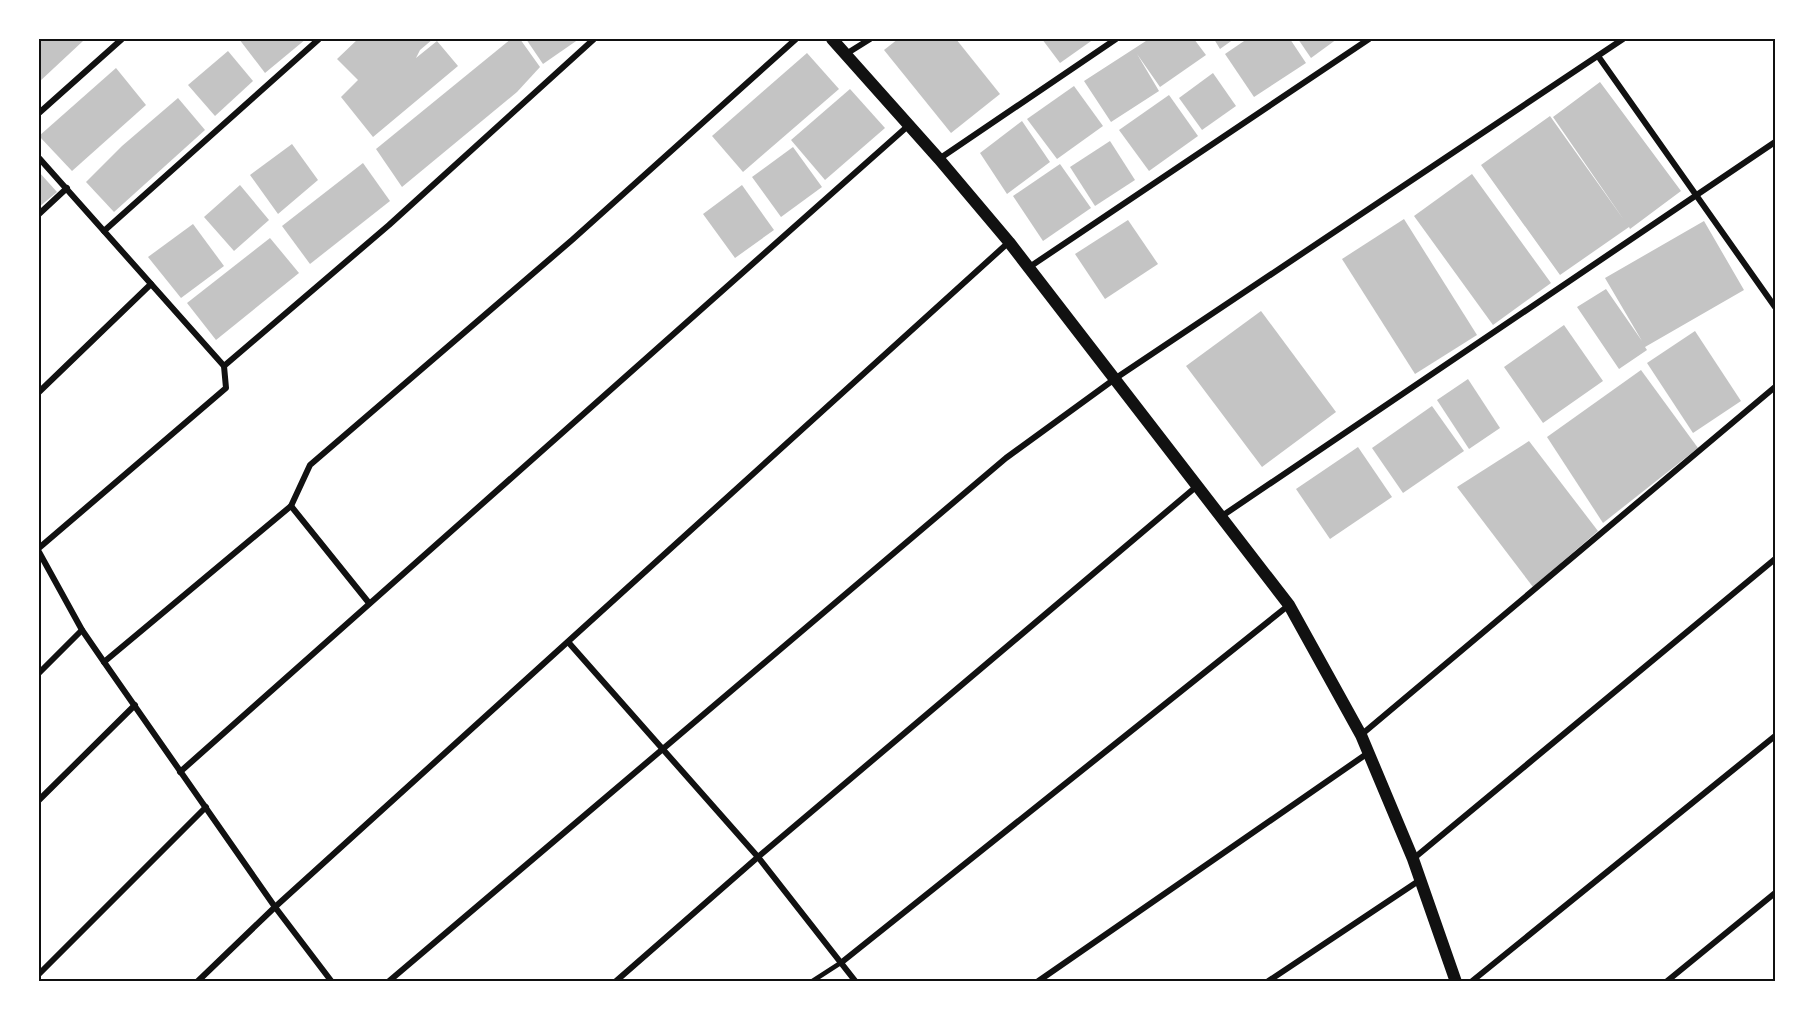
<svg xmlns="http://www.w3.org/2000/svg" width="1814" height="1021" font-family="'Public Sans',sans-serif">
<style>
.building{fill:#c4c4c4}
.lines{fill:none;stroke-linecap:round;stroke-linejoin:round}
.service{stroke:#111;stroke-width:4.5}
.minor{stroke:#111;stroke-width:6}
.secondary{stroke:#111;stroke-width:12}
.neatline{fill:none;stroke:#111;stroke-width:2}
</style>
<rect width="100%" height="100%" fill="#fff"/>
<g class="building">
<path d="M39 39H81L83 41 39 82Z"/>
<path d="M239 39H306L265 73Z"/>
<path d="M358 39H433L420 50 416 58 437 41 458 66 373 137 341 97 358 80 337 59Z"/>
<path d="M511 39H520L540 67 517 92 402 187 376 149Z"/>
<path d="M526 39H579L543 64Z"/>
<path d="M898 39H956L1000 94 951 133 884 50Z"/>
<path d="M1042 39H1094L1060 63Z"/>
<path d="M1149 39H1194L1206 55 1160 87 1137 54 1159 91 1111 122 1084 81Z"/>
<path d="M1214 39H1234L1220 49Z"/>
<path d="M1247 39H1290L1306 63 1254 97 1225 54Z"/>
<path d="M1298 39H1337L1311 58Z"/>
<path d="M228 51 253 81 215 116 188 85Z"/>
<path d="M807 53 839 89 743 172 712 136Z"/>
<path d="M116 68 146 105 72 171 39 136Z"/>
<path d="M1213 73 1236 106 1202 130 1179 98Z"/>
<path d="M1600 82 1681 191 1630 229 1629 227 1560 275 1481 165 1550 116 1624 220 1553 117Z"/>
<path d="M1074 86 1103 126 1057 159 1027 119Z"/>
<path d="M850 89 885 128 825 180 791 140Z"/>
<path d="M1169 95 1198 136 1149 171 1119 130Z"/>
<path d="M178 98 205 130 114 212 86 182 122 146Z"/>
<path d="M1022 121 1050 162 1007 194 980 153Z"/>
<path d="M1110 141 1135 180 1095 206 1070 167Z"/>
<path d="M292 144 318 180 278 214 250 175Z"/>
<path d="M793 147 822 187 781 217 752 177Z"/>
<path d="M363 163 390 201 310 264 282 226Z"/>
<path d="M1060 164 1091 208 1043 241 1013 196Z"/>
<path d="M39 172 57 192 39 207Z"/>
<path d="M1472 174 1551 283 1493 325 1414 216Z"/>
<path d="M240 185 269 220 234 251 204 217Z"/>
<path d="M742 185 774 230 735 258 703 214Z"/>
<path d="M1404 219 1477 335 1415 374 1342 259Z"/>
<path d="M1128 220 1158 264 1105 299 1075 254Z"/>
<path d="M1704 221 1744 290 1645 347 1647 350 1619 369 1577 307 1606 289 1642 341 1605 278Z"/>
<path d="M193 224 224 266 181 298 148 257Z"/>
<path d="M270 238 299 273 216 340 187 303Z"/>
<path d="M1261 311 1336 412 1262 467 1186 366Z"/>
<path d="M1564 325 1603 381 1543 423 1504 367Z"/>
<path d="M1695 331 1741 401 1693 433 1647 363Z"/>
<path d="M1641 370 1698 448 1603 523 1547 437Z"/>
<path d="M1468 379 1500 428 1469 449 1437 400Z"/>
<path d="M1432 406 1464 451 1403 493 1372 448Z"/>
<path d="M1529 441 1598 531 1533 587 1457 487Z"/>
<path d="M1358 447 1392 497 1330 539 1296 489Z"/>
</g>
<g class="lines">
<path class="service" d="M811 982 842 962"/>
<g class="minor">
<path d="M846 54 870 39"/>
<path d="M1598 56 1775 307"/>
<path d="M39 113 122 39"/>
<path d="M39 158 224 366 226 388 39 548"/>
<path d="M939 159 1116 39"/>
<path d="M39 214 67 188"/>
<path d="M104 231 319 39"/>
<path d="M1028 268 1369 39"/>
<path d="M224 366 389 225 594 39"/>
<path d="M39 392 151 284"/>
<path d="M291 506 369 603"/>
<path d="M1222 516 1775 142"/>
<path d="M39 552 82 630 104 662 275 907 332 982"/>
<path d="M569 643 758 857 856 982"/>
<path d="M104 662 291 506 310 465 572 240 796 39"/>
<path d="M39 673 82 630"/>
<path d="M1361 735 1775 387"/>
<path d="M180 772 909 125"/>
<path d="M39 800 135 705"/>
<path d="M1413 859 1775 559"/>
<path d="M842 962 1289 605"/>
<path d="M39 974 206 807"/>
<path d="M197 982 275 907 1009 242"/>
<path d="M388 982 1006 458 1116 378 1623 39"/>
<path d="M615 982 758 857 1197 486"/>
<path d="M1037 982 1368 753"/>
<path d="M1267 982 1420 880"/>
<path d="M1471 982 1775 736"/>
<path d="M1666 982 1775 893"/>
</g>
<path class="secondary" d="M832 39 939 159 1009 242 1289 605 1361 735 1413 859 1456 982"/>
</g>
<rect width="1814" height="1021" fill="none" stroke="#ffffff" stroke-width="81"/>
<rect x="40" y="40" width="1734" height="940" class="neatline"/>
</svg>
